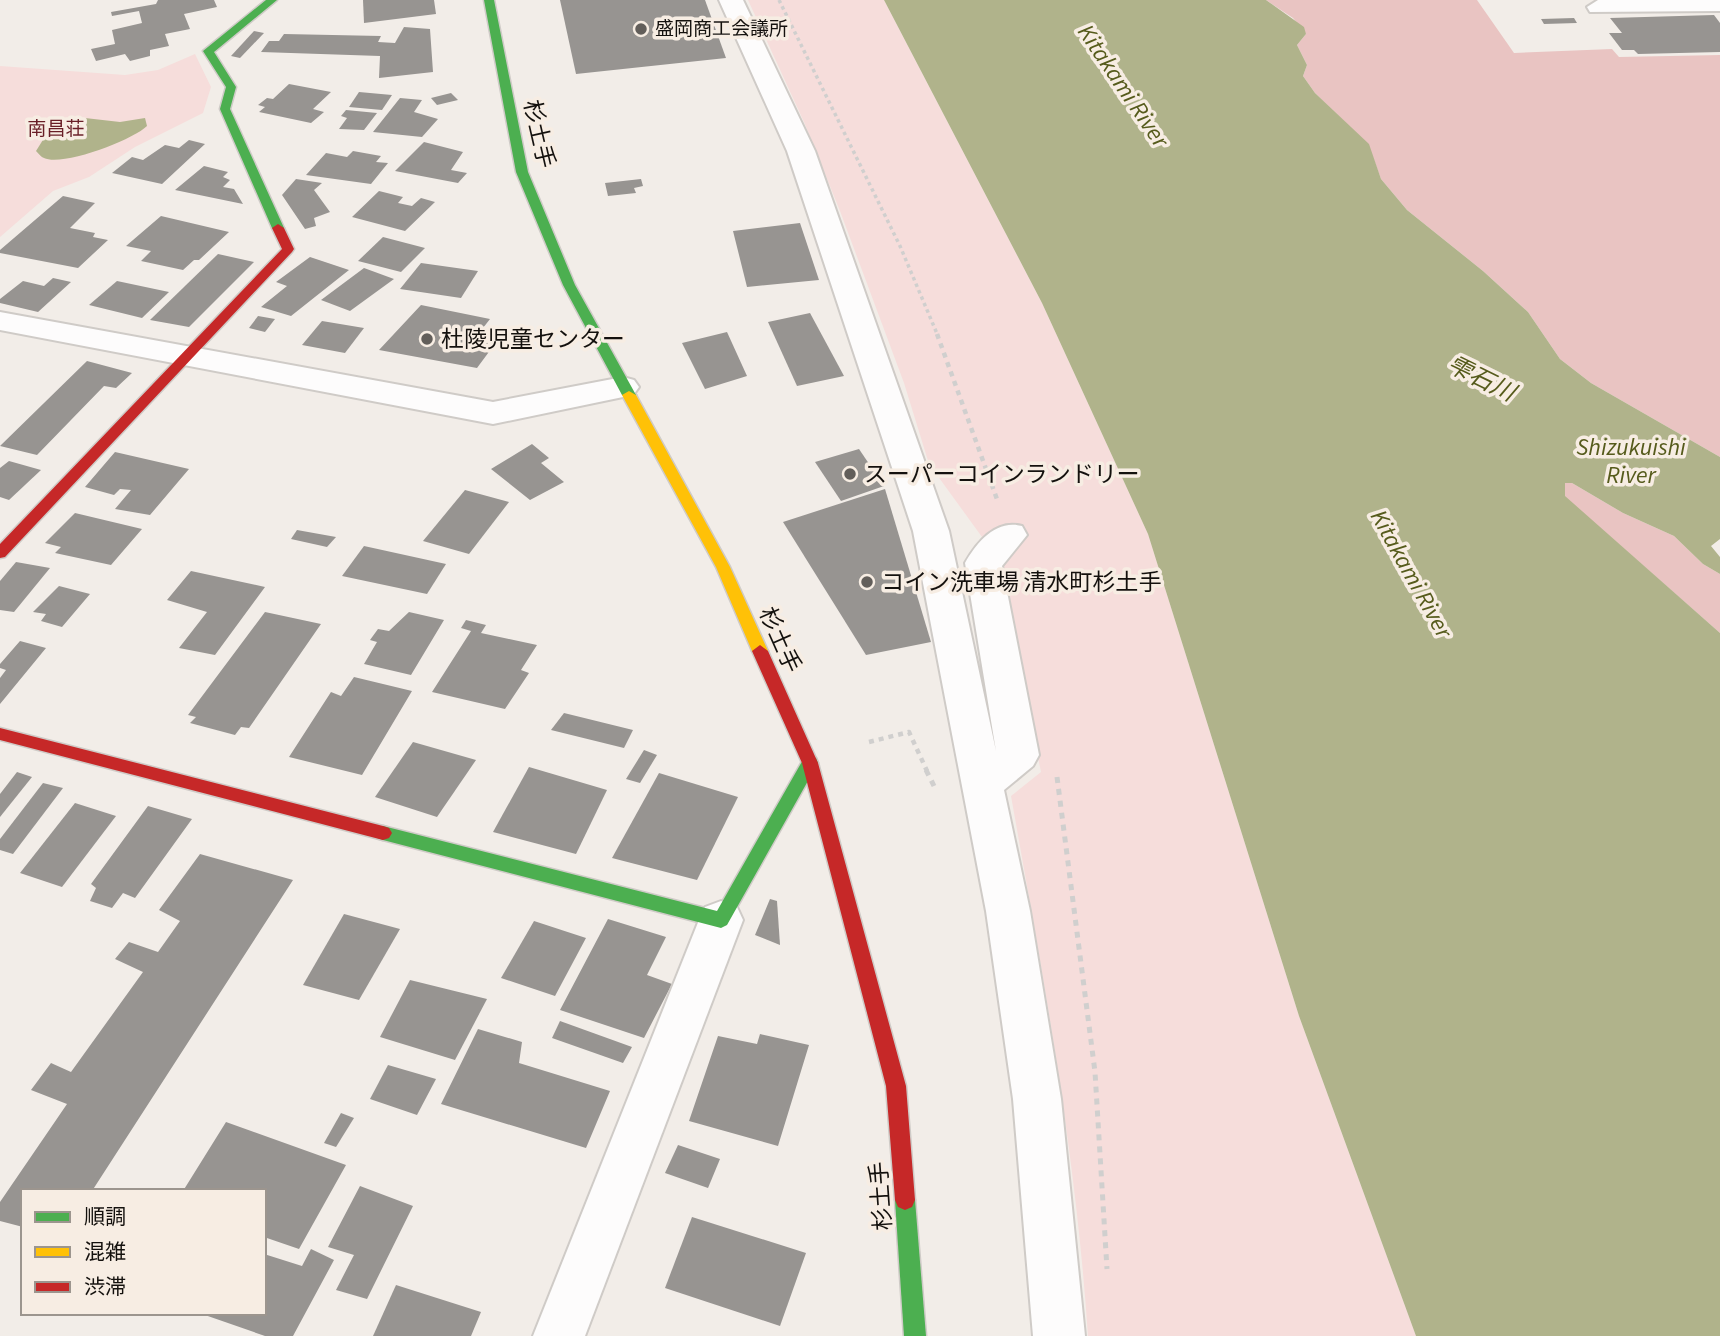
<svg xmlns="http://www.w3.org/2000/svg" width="1720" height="1336" font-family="'Source Sans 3','Noto Sans JP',sans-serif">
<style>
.green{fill:#f6dddb}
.forest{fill:#e9c4c2}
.water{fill:#b0b38b}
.building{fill:#979491}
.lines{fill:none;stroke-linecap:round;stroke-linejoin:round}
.street-casing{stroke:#cfcbc7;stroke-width:4}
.fast-casing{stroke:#cfcbc7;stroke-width:3}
.slow-casing{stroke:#cfcbc7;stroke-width:3}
.jam-casing{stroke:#cfcbc7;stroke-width:3}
.path-far2{stroke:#d0cfce;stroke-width:3.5;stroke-dasharray:3.5 3.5;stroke-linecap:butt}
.path-far1{stroke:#d0cfce;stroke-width:4.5;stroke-dasharray:5 5;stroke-linecap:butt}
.path{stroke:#d0cfce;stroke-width:5;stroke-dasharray:6 6;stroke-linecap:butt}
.street{fill:#fdfcfc;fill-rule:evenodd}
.fast{fill:#4caf50;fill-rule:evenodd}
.slow{fill:#ffc107;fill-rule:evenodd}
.jam{fill:#c62828;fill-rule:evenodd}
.poi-dot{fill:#625e5a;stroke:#f7ede3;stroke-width:2.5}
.labels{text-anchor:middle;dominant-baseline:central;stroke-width:7;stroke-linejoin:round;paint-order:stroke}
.far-poi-label{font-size:19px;fill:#14110e;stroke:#f7ede3;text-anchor:start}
.far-park-label{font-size:19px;fill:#691f27;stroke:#f7ede3}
.street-label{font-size:23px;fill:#14110e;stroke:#f7ede3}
.poi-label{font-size:23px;fill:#14110e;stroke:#f7ede3;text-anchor:start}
.water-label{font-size:24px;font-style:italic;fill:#565b1c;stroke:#f7ede3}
</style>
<rect width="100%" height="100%" fill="#f2ede8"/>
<g class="green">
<path d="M748 0H884L1042 303 1148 534 1299 1016 1416 1336H1088C1076 1154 1043 975 1011 796L1041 772 998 559 929 464 904 383 840 211 804 122Z"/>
<path d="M195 54 211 87 203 113 135 147 89 177 53 191 0 237V66L125 75 158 70Z"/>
</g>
<g class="forest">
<path d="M1266 0H1477L1514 53 1612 49 1619 57 1720 55V457L1591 383 1560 359 1528 312 1483 271 1407 210 1381 179 1368 144 1315 93 1303 76 1307 65 1297 45 1306 34 1293 18Z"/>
<path d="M1565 483H1572L1623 513 1674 536 1703 564 1720 574V633L1565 497Z"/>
</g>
<g class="water">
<path d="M884 0H1266L1304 27 1306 34 1297 45 1307 65 1303 76 1315 93 1369 144 1381 179 1407 210 1483 271 1528 312 1560 359 1591 383 1720 457V539L1711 546 1720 557V574L1703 564 1674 536 1623 513 1572 483H1565V496L1720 633V1336H1416L1299 1016 1148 534 1042 303Z"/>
<path d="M85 118 120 122 145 118 147 126C133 140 62 167 44 158 41 157 39 154 36 151L46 135Z"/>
</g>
<g class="building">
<path d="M158 0H214L217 7 184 14 190 29 165 34 169 46 150 50V56L130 61 125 54 96 61 91 49 115 44 112 30 142 23 139 11 112 16 111 12 156 4Z"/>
<path d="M363 0H434L436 14 364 23Z"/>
<path d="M560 0H705L726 58 576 74Z"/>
<path d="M1714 15 1720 23V52L1638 54 1634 50H1622L1609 33H1622L1610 18Z"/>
<path d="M1574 18 1577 23 1544 24 1541 19Z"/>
<path d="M404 27 430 29 433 72 379 78 380 56 261 52 269 41H279L284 34 381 36 378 42 395 43Z"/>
<path d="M254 31 264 33 240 58 231 56Z"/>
<path d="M289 84 331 92 313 109 324 112 311 123 259 112 265 107 258 105 267 98 273 99Z"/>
<path d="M359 92 392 95 382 110 349 107Z"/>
<path d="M451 93 458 100 437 105 431 98Z"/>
<path d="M400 98 422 100 414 112 438 119 422 137 373 132Z"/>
<path d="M346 110 377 113 364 130 339 129 347 118 341 116Z"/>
<path d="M189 140 205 144 162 184 112 173 132 157 143 160 165 145 179 148Z"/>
<path d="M424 142 463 152 451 170 467 173 458 183 395 171Z"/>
<path d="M353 151 381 156 376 162 388 163 371 184 306 175 326 153 347 157Z"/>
<path d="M204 166 228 172 223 177 230 180 223 187 234 189 243 204 175 190Z"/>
<path d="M296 179 322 183 314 190 330 212 314 218 316 226 305 229 282 195Z"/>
<path d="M641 179 643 186 634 188 636 193 608 196 605 183Z"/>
<path d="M379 191 403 197 398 203 412 206 421 198 435 202 405 231 352 217Z"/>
<path d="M63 196 95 203 70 228 95 233 93 237 108 240 78 268 0 253V250Z"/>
<path d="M161 216 229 232 199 260H194L183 270 141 261 151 251 126 246Z"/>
<path d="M800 223 819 280 747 287 733 231Z"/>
<path d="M383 237 425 248 401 272 358 261Z"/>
<path d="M218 254 254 262 189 327 150 320Z"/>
<path d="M310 257 349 270 291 316 261 307 287 286 276 282Z"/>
<path d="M421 263 478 271 461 298 400 289Z"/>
<path d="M364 268 394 279 350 311 321 300Z"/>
<path d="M53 278 71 282 38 312 0 303V299L23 281 44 286Z"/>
<path d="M117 281 169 292 142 318 89 305Z"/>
<path d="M421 305 490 319 476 337 497 341 477 368 379 350Z"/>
<path d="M810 313 844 376 797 386 768 322Z"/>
<path d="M258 316 275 319 265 332 249 328Z"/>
<path d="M322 321 364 328 345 353 302 345Z"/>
<path d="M727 332 747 376 705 389 682 343Z"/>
<path d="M87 361 132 373 116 388 104 386 37 455 0 446Z"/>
<path d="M532 444 549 458 541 463 564 482 530 500 491 469Z"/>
<path d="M859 449 884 486 841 501 815 462Z"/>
<path d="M115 452 189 469 150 515 115 509 131 490 120 489 114 495 85 487Z"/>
<path d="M9 461 41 470 9 500 0 497V468Z"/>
<path d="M885 489 931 642 866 655 783 522Z"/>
<path d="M465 490 509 502 469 554 423 541Z"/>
<path d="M75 513 142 529 111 565 55 553 61 547 45 543Z"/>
<path d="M297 530 336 537 327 547 291 539Z"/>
<path d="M364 546 446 564 427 594 342 576Z"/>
<path d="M16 562 50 568 14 612 0 610V581Z"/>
<path d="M191 571 265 587 215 655 179 648 207 612 167 600Z"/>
<path d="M59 586 90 594 62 627 41 621 46 614 33 612Z"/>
<path d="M265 612 321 624 249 728 241 727 235 735 190 723 196 717 188 715Z"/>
<path d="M409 612 444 620 411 675 364 664 377 642 370 640 378 629 389 631Z"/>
<path d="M466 620 486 625 481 633 537 645 521 670 529 673 505 709 432 692 471 631 461 628Z"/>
<path d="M20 641 46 648 0 704V678L6 670 0 668V664Z"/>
<path d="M354 677 412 691 362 775 289 757 331 692 341 696Z"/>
<path d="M564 713 633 730 624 748 551 730Z"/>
<path d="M413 742 476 760 437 817 375 797Z"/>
<path d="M644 750 657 755 640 783 626 779Z"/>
<path d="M529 767 607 790 576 854 493 832Z"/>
<path d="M17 772 32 777 0 817V794Z"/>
<path d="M659 773 738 797 697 880 612 858Z"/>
<path d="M43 783 63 788 13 854 0 850V839Z"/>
<path d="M75 803 116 816 62 887 20 873Z"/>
<path d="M148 806 192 819 135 898 123 893 112 908 90 901 96 888 91 884Z"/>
<path d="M200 854 293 880 92 1191H23V1227L0 1221V1202L67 1104 31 1090 51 1063 71 1072 143 972 115 959 129 942 158 952 180 921 159 910Z"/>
<path d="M770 899 777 901 780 945 755 935Z"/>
<path d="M344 914 400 929 359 1000 303 985Z"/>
<path d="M608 919 666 937 647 975 672 984 644 1038 560 1010Z"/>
<path d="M534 921 586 938 555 996 501 978Z"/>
<path d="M410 980 487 999 455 1060 380 1037Z"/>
<path d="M560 1021 632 1047 623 1063 552 1038Z"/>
<path d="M478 1029 522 1042 519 1063 610 1091 586 1148 441 1104Z"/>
<path d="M760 1034 809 1045 778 1146 689 1121 718 1036 757 1044Z"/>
<path d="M388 1065 436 1079 417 1115 370 1099Z"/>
<path d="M341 1113 354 1118 336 1147 324 1143Z"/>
<path d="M226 1122 346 1165 299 1249 264 1237V1191H183Z"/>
<path d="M678 1145 720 1159 708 1188 665 1173Z"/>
<path d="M360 1186 413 1206 367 1299 336 1290 354 1255 328 1247Z"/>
<path d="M692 1217 806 1253 780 1326 665 1288Z"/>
<path d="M311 1249 334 1260 293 1336H265L202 1314 264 1313V1254L302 1266Z"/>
<path d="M396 1285 481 1312 471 1336H373Z"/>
</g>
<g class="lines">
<g class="street-casing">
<g id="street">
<path d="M719 0H743L815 151 949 531 996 751 965 563C977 542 996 519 1022 526L1027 535 1002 566 1039 755 1033 766 1004 790 1030 911 1061 1099 1085 1336H1033L1013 1099 986 911 913 531 787 151Z"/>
<path d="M1598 0H1720V11L1590 12 1587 7Z"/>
<path d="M0 312 493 402 623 377 634 380 639 387 634 394 623 397 493 424 0 330Z"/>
<path d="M721 901 737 907 743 920 585 1336H533L699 920 705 907Z"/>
</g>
</g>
<g class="fast-casing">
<g id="fast">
<path d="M266 0H277L214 52 236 87 230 109 284 228 278 232 272 228 220 109 226 87 203 51Z"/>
<path d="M484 0H494L528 172 575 285 636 395 634 398 629 399 622 395 563 285 516 172Z"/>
<path d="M810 756 816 758 818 763 727 925 721 928 383 840 377 838 374 833 377 828 383 826 717 911 804 758Z"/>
<path d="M905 1190 912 1193 915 1200 926 1336H904L895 1200 898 1193Z"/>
</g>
</g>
<g class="slow-casing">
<path id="slow" d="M629 391 636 395 730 567 768 651 766 655 760 657 752 651 716 567 622 395Z"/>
</g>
<g class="jam-casing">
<g id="jam">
<path d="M278 224 284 228 294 249 292 252 5 557 0 558V544L282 249 272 228Z"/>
<path d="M760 645 768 651 818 763 906 1086 915 1200 912 1207 905 1210 898 1207 895 1200 886 1086 802 763 752 651Z"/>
<path d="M0 728 383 826 389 828 392 833 389 838 383 840 0 740Z"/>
</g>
</g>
<path class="path-far2" d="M779 0 900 246 938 336"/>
<g class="path-far1">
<path d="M937 334 998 502"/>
<path d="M869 742 909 732 927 771"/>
</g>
<g class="path">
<path d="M926 770 934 786"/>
<path d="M1057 777 1095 1072 1107 1269"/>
</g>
<use href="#street" class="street"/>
<use href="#fast" class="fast"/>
<use href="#slow" class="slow"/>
<use href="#jam" class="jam"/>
</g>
<g class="poi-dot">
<circle cx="641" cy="29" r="7"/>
<circle cx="427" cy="339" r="7"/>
<circle cx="850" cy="474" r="7"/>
<circle cx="867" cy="582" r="7"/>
</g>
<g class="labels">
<g class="far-poi-label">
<text x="655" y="29">盛岡商工会議所</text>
</g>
<g class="far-park-label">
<text x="56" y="129">南昌荘</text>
</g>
<g class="street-label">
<text transform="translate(539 134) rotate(77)">杉土手</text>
<text transform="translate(780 640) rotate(66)">杉土手</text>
<text transform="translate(881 1196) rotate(-94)">杉土手</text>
</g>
<g class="poi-label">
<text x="441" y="339">杜陵児童センター</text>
<text x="864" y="474">スーパーコインランドリー</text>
<text x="881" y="582">コイン洗車場 清水町杉土手</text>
</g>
<g class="water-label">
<text transform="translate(1123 86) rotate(56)">Kitakami River</text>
<text transform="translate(1481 379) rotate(26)">雫石川</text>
<text x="1631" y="447">Shizukuishi<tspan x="1631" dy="28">River</tspan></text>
<text transform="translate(1411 574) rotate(61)">Kitakami River</text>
</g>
</g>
<rect x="21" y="1189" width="245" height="126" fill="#f7ede3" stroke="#9c958e" stroke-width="2"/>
<rect x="35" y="1212" width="35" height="10" fill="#4caf50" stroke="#9c958e" stroke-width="2"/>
<text x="84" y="1224" font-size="21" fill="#14110e">順調</text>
<rect x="35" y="1247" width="35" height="10" fill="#ffc107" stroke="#9c958e" stroke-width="2"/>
<text x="84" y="1259" font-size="21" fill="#14110e">混雑</text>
<rect x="35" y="1282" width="35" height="10" fill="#c62828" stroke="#9c958e" stroke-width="2"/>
<text x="84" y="1294" font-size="21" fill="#14110e">渋滞</text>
</svg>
